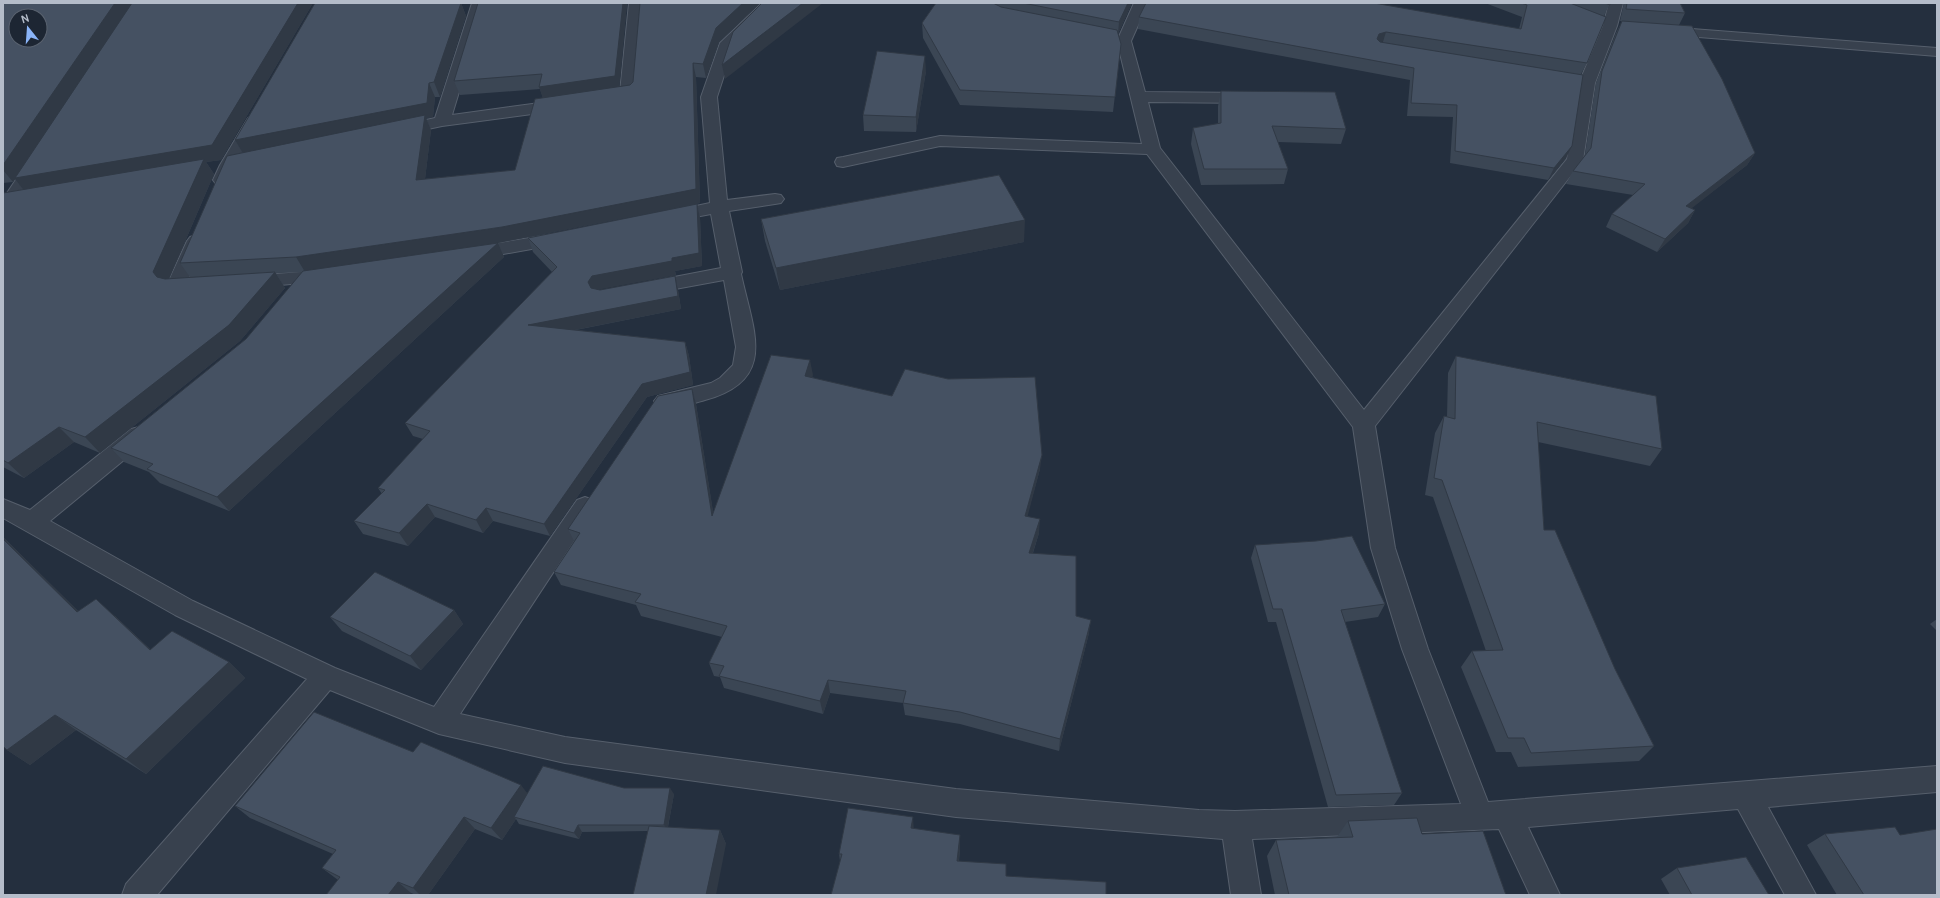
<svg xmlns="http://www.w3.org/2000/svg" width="1940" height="898" font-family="Cabin,sans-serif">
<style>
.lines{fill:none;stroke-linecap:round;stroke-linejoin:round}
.minor-casing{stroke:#565f6c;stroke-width:2}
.minor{fill:#38414e;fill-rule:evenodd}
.wall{fill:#3b4654}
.shaded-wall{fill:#303945}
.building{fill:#455162;stroke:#303945;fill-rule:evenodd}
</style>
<rect width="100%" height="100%" fill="#242f3e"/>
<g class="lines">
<g class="minor-casing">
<g id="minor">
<path d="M472 3H486L452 115 562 100 568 102 570 105 568 108 562 110 442 126 400 135 394 133 392 130 394 127 435 118Z"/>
<path d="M629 3H643L635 96 633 99 608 104 602 102 600 99 602 96 620 92Z"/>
<path d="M762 3H777L734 45 717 97 727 200 775 194 781 195 784 199 781 203 775 204 729 211 742 272 741 274C753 330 779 380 705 400 691 404 672 411 658 406L654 401 658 396 711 383 720 378 733 365 736 347 724 280 648 294 641 292 638 288 641 284 648 282 721 268 711 214 669 222 663 221 660 217 663 213 710 203 701 97 720 43Z"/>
<path d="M1134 3H1148L1131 41 1145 92 1250 93 1256 95 1258 98 1256 101 1250 103 1148 102 1160 148 1364 410 1567 159 1579 83 1603 26 1609 3H1623L1617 26 1595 83 1583 160 1375 426 1395 548 1428 649 1488 802 1937 766V792L1768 807 1816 895H1785L1738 809 1528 827 1560 895H1530L1499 829 1252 839 1261 895H1231L1223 839 956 817 565 763 439 734 330 690 157 895H122L126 884 307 679 175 615 3 518V499L30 510 131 429 139 427 147 429 150 435 147 441 50 521 193 601 335 668 434 707 577 500 585 497 593 500 597 506 593 512 460 714 565 737 956 789 1199 810 1235 811 1461 804 1402 649 1371 548 1353 427 1147 154 940 146 843 167 837 166 835 162 837 158 843 157 940 136 1142 144 1117 41Z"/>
<path d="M1666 27 1937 48V56L1661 34 1659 31 1661 28Z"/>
<path d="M254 116 260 118 262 121 236 165 228 184 222 185 216 184 213 180 220 165 248 118Z"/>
<path d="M37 156 43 157 45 161 18 203 15 207 9 208 3 207V199L31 157Z"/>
<path d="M559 233 565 235 568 239 565 243 470 260 463 258 461 254 463 250 470 248Z"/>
<path d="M196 235 202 237 205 241 188 280 203 282 206 286 203 290C192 293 180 294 169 291L166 287 187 241 190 237Z"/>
<path d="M326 270 333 272 335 276 333 280 250 288 243 286 240 282 243 278 250 276Z"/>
</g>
</g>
<use href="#minor" class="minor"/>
</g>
<g class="wall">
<path d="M3 3H313L221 160 206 162 214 174 169 279 190 277 180 263 243 153 235 140 315 3H461L466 16 440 97H435L433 117 426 118 431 130 425 179 515 170 543 98 540 89 460 95 454 81 627 3 619 87 630 85 633 82 640 3H760L719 42 706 78 696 77 700 203 498 243 504 257 229 511 160 483 149 472 124 462 111 448 246 339 303 272 276 273 285 288 240 341 100 453 74 442 24 478 3 467V193L23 189 15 179 13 182 3 183Z"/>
<path d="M936 3H1132L1118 34 1121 44 1113 112 960 105 923 38 922 23Z"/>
<path d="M1485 3H1610L1604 16 1587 63 1581 74 1566 158 1548 180 1450 163 1453 117 1407 116 1410 80 1138 29 1139 17 1519 29 1522 17Z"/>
<path d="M1624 3H1680L1685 13 1679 25 1755 153 1747 165 1691 208 1695 210 1688 223 1657 252 1606 227 1612 214 1633 195 1566 184 1573 171 1585 155 1596 83 1616 33 1622 21 1633 22 1620 21Z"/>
<path d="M926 71 916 132 864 131 863 115Z"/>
<path d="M1221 91 1346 129 1341 144 1278 142 1288 169 1284 184 1201 185 1191 144 1193 128 1218 124V106Z"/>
<path d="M697 204 700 218 702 266 675 271 676 275 597 289 600 290 675 276 678 290 681 309 576 330 685 342 689 356 693 385 647 397 550 536 493 521 483 533 435 517 408 546 363 534 354 521 382 494 378 488 423 439 413 436 405 423 552 272 533 252 528 238Z"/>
<path d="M761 219 1024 242 780 290 765 241Z"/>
<path d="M1456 356 1662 449 1650 466 1538 442 1544 530 1654 746 1639 761 1518 767 1511 752H1496L1461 667 1472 651H1486L1433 497 1425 495 1435 433 1444 416 1447 417 1448 373Z"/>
<path d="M813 375 812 377 1040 469 1027 516 1039 533 1033 553 1076 616 1089 633 1059 751 960 724 905 715 903 703 830 693 823 714 724 688 720 677 714 676 709 663 722 637 641 616 636 605 561 585 554 572 574 541 568 529 692 389 696 404 713 512Z"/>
<path d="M3 537 78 611 115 616 151 650 229 662 245 678 146 774 76 730 30 765 7 750 3 746Z"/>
<path d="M1255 545 1385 604 1378 617 1345 622 1402 793 1394 805 1328 807 1276 622H1268L1251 558Z"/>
<path d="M454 610 463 624 421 670 342 631 330 617Z"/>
<path d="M1937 619V631L1930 624Z"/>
<path d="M413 752 527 793 624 788 674 794 668 827 720 830 726 844 648 831 582 832 579 839 519 824 516 819 502 840 475 829 428 895H416L411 893 338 880 322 868 333 854 250 818 235 806Z"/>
<path d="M1348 821 1422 834 1506 895H1275L1267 856 1276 840 1337 837Z"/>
<path d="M914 828 960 849 959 861 1006 876 840 861 839 854Z"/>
<path d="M1825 834 1900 835 1937 895H1837L1807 845Z"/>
<path d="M1677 868 1769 895H1670L1661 879Z"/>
</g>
<g class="shaded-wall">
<path d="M115 3H313L221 160 206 162 214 174 165 288 26 193 15 179 13 182 3 170V165Z"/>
<path d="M461 3 466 16 440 97 434 82Z"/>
<path d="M623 3H627L619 91 544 101 539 87Z"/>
<path d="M743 3H760L719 42 706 78 703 64 716 28Z"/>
<path d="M803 3H823L725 79 722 65Z"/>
<path d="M1128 3H1132L1118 34 1119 22Z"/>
<path d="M1386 32 1382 45 1377 39 1379 34Z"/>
<path d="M925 56 926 71 916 132V117Z"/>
<path d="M693 63 696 77 700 203 498 243 504 257 229 511 217 497 305 272 296 257 502 227Z"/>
<path d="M429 83 435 97 433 117 426 118 431 130 423 195 244 155 235 140Z"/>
<path d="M1572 146 1566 158 1548 180 1554 168Z"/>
<path d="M1755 153 1747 165 1678 219 1686 206Z"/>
<path d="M697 204 700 218 702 266 675 271 676 275 597 290 593 295 588 282 592 276 672 258Z"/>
<path d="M1695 210 1688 223 1657 252 1665 239Z"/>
<path d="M1025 220 1024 242 780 290 776 268Z"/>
<path d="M275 272 285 288 240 341 100 453 85 437Z"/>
<path d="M675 276 678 290 681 309 534 338 528 325Z"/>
<path d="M685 342 689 356 693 385 647 397 550 536 544 524 642 384Z"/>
<path d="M810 360 813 375 807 390 805 376Z"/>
<path d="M692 389 696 404 716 530 712 516Z"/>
<path d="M59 427 74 442 24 478 8 463Z"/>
<path d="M1042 455 1040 469 1024 530 1025 516Z"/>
<path d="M427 504 435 517 408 546 399 533Z"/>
<path d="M486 508 493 521 483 533 476 520Z"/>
<path d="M1040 519 1039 533 1028 567 1029 553Z"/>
<path d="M3 537 96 629 77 612 3 539Z"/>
<path d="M96 599 115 616 169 667 150 650Z"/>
<path d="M454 610 463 624 421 670 410 656Z"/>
<path d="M1091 620 1089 633 1059 751 1060 739Z"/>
<path d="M229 662 245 678 146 774 126 759Z"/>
<path d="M828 680 830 693 823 714 820 701Z"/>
<path d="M55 715 76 730 30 765 7 750Z"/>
<path d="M521 785 531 798 514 817 516 819 502 840 491 828Z"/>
<path d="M670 788 674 794 667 831 664 825Z"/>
<path d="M464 817 475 829 428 895H420L413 888Z"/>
<path d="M913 817 914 831 911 828Z"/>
<path d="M578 825 582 832 579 839 574 833Z"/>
<path d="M720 830 726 844 716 895H706Z"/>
<path d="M960 835V849L957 875V861Z"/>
<path d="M398 882 411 893 409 895H388Z"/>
</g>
<g class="building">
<path d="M3 3H115L3 165ZM16 16H40V40H16Z"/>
<path d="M132 3H298L212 145 15 178Z"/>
<path d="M315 3H461L434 82 429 83 427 103 235 140Z"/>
<path d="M478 3H623L615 76 539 87 542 74 454 81Z"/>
<path d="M640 3H743L716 28 703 64 693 63 696 189 502 227 296 257 180 263 227 156 425 115 416 180 515 170 535 99 630 85 633 82Z"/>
<path d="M762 3H803L722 65 733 32Z"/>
<path d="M936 3H993L1001 7 1117 30 1121 44 1115 97 960 90 922 23Z"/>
<path d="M1023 3H1128L1119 22Z"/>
<path d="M1146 3H1374L1521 29 1527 5 1521 3H1570L1606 17 1587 63 1386 32 1379 34 1377 39 1380 42 1583 75 1572 146 1554 168 1455 151 1457 105 1411 103 1414 68 1139 17Z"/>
<path d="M1605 3H1610V5Z"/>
<path d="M1627 3H1680L1685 13 1626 9Z"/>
<path d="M1622 21 1692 26 1722 79 1755 153 1686 206 1695 210 1665 239 1612 214 1645 184 1573 171 1591 148 1602 71Z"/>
<path d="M877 51 925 56 916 117 863 115Z"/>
<path d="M1221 91 1335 92 1346 129 1272 126 1288 169H1204L1193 128 1221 123Z"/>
<path d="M204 159 153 272 157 277 165 279 275 272 229 325 85 437 59 427 8 463 3 460V193Z"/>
<path d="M999 175 1025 220 776 268 761 219Z"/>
<path d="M697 204 699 253 672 258V261L592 276 588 282 591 288 600 290 675 276 678 296 528 325 685 342 690 372 642 384 544 524 486 508 476 520 427 504 399 533 354 521 385 490 378 488 430 431 405 423 557 267 528 238Z"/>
<path d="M498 243 217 497 147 469 153 464 111 448 246 339 303 271Z"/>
<path d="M771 355 810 360 805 376 892 396 905 369 948 379 1035 377 1042 455 1025 516 1040 519 1029 553 1076 556V616L1091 620 1060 739 960 712 903 703 906 691 828 680 820 701 719 676 724 666 709 663 727 626 635 602 641 594 554 572 580 533 568 529 658 396 692 389 712 516Z"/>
<path d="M1456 356 1656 396 1662 449 1537 422 1544 530H1555L1615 669 1654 746 1531 753 1524 738H1508L1472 651 1503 650 1442 480 1434 478 1444 416 1455 419Z"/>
<path d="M1352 536 1385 604 1341 610 1402 793 1336 795 1282 609H1273L1255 545 1316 541Z"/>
<path d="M3 539 77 612 96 599 150 650 172 631 229 662 126 759 55 715 7 750 3 746Z"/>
<path d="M375 572 454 610 410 656 330 617Z"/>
<path d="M314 712 413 752 421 742 521 785 491 828 464 817 413 888 398 882 388 895H326L340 877 322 868 336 850 235 806Z"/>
<path d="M543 766 624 788H670L664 825H578L574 833 514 817Z"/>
<path d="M848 808 913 817 911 828 960 835 957 861 1006 864V876L1106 882V895H831L842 854H839Z"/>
<path d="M1417 818 1422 834 1483 831 1506 895H1289L1276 840 1353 837 1348 821Z"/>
<path d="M649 826 720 830 706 895H633Z"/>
<path d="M1895 827 1900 835 1937 829V895H1864L1825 834Z"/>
<path d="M1746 857 1769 895H1692L1677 868Z"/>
</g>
<rect width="1940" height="898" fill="none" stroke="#b4bcc9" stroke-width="8"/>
<g transform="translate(28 28) rotate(343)"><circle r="19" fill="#1d2633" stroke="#59626f"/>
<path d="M0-3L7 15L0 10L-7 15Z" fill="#8ab4f8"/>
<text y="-6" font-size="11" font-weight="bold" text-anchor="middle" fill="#b4bcc9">N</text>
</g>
</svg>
